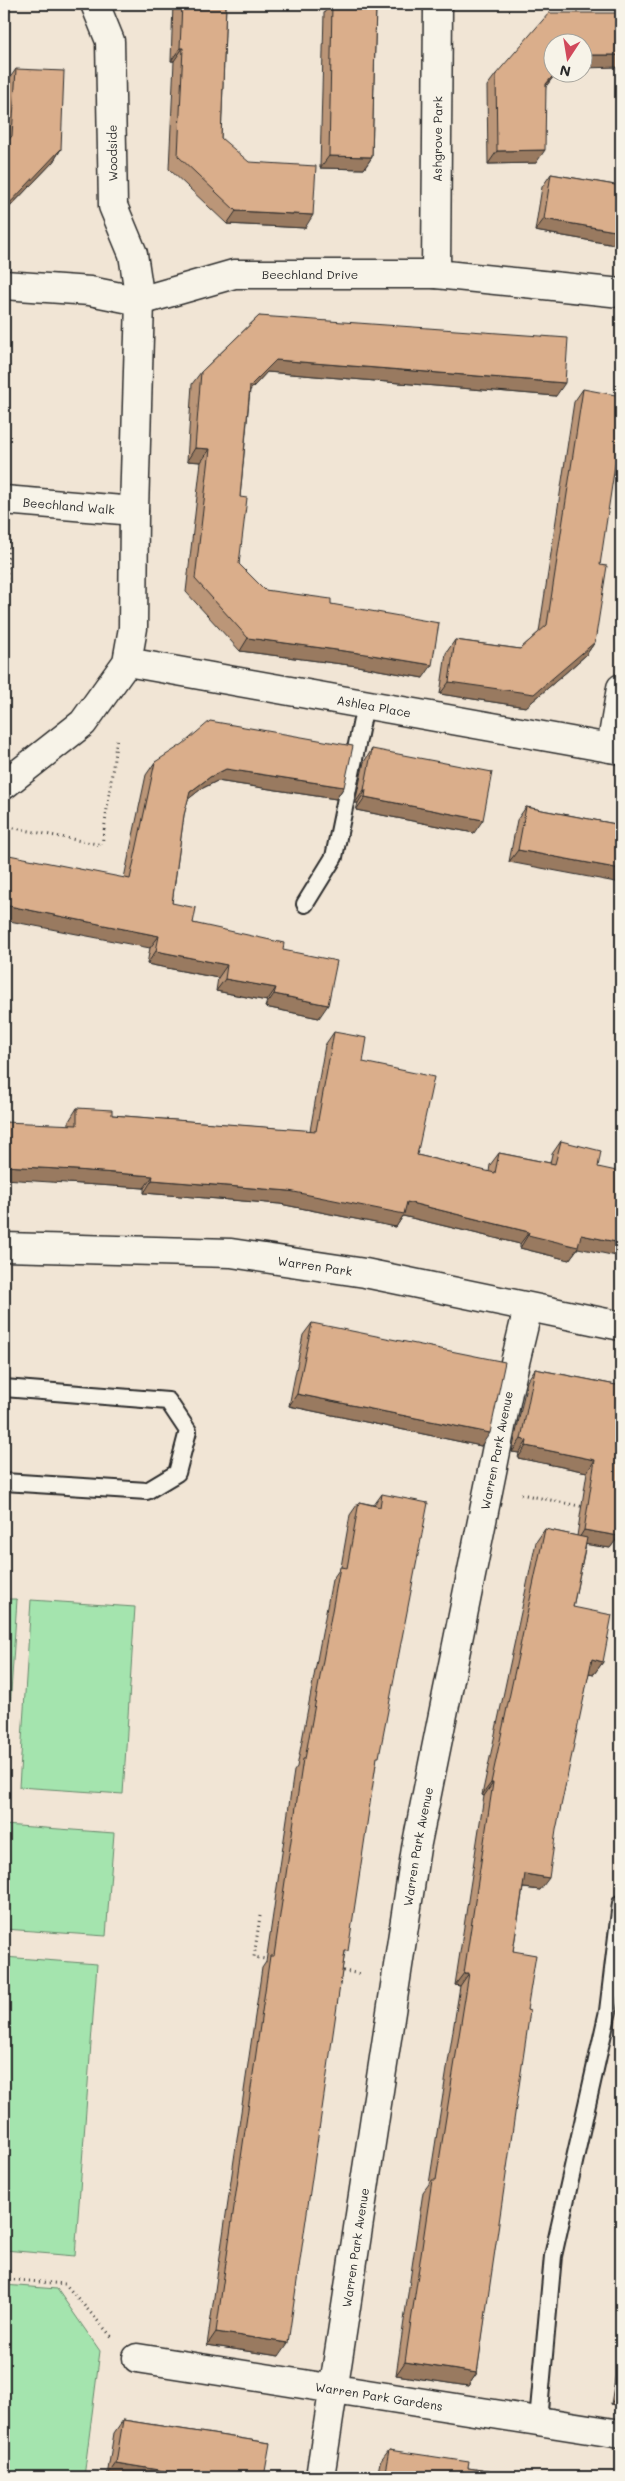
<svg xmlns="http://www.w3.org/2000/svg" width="625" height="2481" font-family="Mali,sans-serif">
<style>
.green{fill:#a4e4ae;stroke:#68886c}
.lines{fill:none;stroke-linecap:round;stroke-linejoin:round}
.lane-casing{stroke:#2b2b2b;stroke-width:20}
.street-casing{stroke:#2b2b2b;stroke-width:31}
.path{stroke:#2b2b2b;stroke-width:3;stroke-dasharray:1 4;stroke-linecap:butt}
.lane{stroke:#f7f3e8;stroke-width:16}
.street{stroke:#f7f3e8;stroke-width:28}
.wall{fill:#bb9678;stroke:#2b2b2b}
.shaded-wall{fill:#997a61;stroke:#2b2b2b}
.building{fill:#daae8b;stroke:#2b2b2b}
.labels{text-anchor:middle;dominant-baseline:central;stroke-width:4;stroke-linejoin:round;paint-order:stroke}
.street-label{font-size:12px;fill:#2b2b2b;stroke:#f7f3e8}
</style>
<rect width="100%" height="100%" fill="#f1e5d5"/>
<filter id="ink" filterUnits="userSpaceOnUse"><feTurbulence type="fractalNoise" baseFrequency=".02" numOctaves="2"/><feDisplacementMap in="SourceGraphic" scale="10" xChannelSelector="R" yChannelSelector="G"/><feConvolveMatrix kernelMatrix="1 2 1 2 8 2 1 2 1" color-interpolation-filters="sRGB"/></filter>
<g filter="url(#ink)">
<g class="green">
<path d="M4 1599H17L5 1786H4Z"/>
<path d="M31 1600 135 1607 123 1794 19 1787Z"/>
<path d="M4 1825 114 1833 106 1936 4 1929Z"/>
<path d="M4 1957 97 1964 75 2256 4 2250Z"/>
<path d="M4 2285 57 2289 100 2351 84 2477H4Z"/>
</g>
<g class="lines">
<g class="lane-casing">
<g id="lane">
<path d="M305 904 334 857 365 705"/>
<path d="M4 1388 168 1401 188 1431 177 1473 147 1491 4 1482"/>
<path d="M538 2421 553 2256 608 2011 621 1903"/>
</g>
</g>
<g class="street-casing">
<g id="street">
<path id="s1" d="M436 274 438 4"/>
<path id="s2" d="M4 285 90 291 140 301 234 274H436L621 293"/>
<path id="s3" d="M4 500 134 511"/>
<path id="s4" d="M127 662 621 750"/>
<path d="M611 748 621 688"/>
<path d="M4 785 83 723 127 662 133 628 134 511 140 301 133 254 113 206 110 41 95 4"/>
<path id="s5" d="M4 1247 231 1253 365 1273 621 1326"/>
<path id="s6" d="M137 2358 621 2434"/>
<path id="s7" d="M320 2477 416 1848 508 1392 528 1308"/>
</g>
</g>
<g class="path">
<path d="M4 623 9 534"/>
<path d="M4 826 102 845 117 737"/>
<path d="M521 1494 584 1507"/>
<path d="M260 1916 254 1957 270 1960"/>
<path d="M338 1970 361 1974"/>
<path d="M4 2279 65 2284 112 2337"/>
</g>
<use href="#lane" class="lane"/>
<use href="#street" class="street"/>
</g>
<g class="wall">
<path d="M173 4H226L221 138 305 228 227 224 169 169 174 61H171Z"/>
<path d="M328 4H376L372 157 364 169 320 168 324 13 328 7Z"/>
<path d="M582 42 552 72H557L546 86 536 163 488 164 487 86 496 74Z"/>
<path d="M16 69 61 149 53 162 4 213V138L7 82Z"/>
<path d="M551 174 621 186V246L535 231 542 187Z"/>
<path d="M259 316 556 396 267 372 250 390 240 497 239 564 265 590 331 604 423 678 357 666 240 651 186 592 201 462 187 461 192 384 201 372Z"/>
<path d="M583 389 600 565 595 642 586 655 526 707 440 694 446 653 455 640 520 649 539 632 574 402Z"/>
<path d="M372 749 474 833 356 810 358 803H355L364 762Z"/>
<path d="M155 762 344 787 336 799 217 781 201 789 188 799 184 815 172 903 193 923 283 950 319 1018 265 1007 267 1001 216 991 218 978 147 964 150 948 124 878 146 775Z"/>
<path d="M526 807 621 825 509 862 517 820Z"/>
<path d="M334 1032 363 1062 417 1155 489 1172 490 1165 499 1153 550 1163 552 1154 561 1141 578 1248 569 1260 520 1248V1244L403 1216 396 1227 280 1204 144 1193V1188L67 1183 69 1121 77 1108 112 1115 310 1131 325 1045Z"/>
<path d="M312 1323 481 1446 289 1406 303 1335Z"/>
<path d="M535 1369 621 1386 619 1536 610 1548 586 1544 573 1607 603 1662 594 1674 589 1673 540 1890 523 1888 513 1951 527 2010 477 2373 468 2386 396 2375 423 2192 429 2184 460 1986 455 1985 484 1796 482 1795 536 1542 545 1529 577 1536 587 1472 518 1458 519 1453 512 1452 527 1381Z"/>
<path d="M382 1494 376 1762 279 2356 207 2345 262 1968 266 1962 294 1771 297 1767 332 1580 341 1567 350 1515 359 1502 374 1505Z"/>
<path d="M621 2342V2406L611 2404Z"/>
<path d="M123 2420 270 2443 107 2476 114 2433Z"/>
<path d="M389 2450 468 2468 526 2477H377L380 2462Z"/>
</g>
<g class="shaded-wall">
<path d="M180 48H183L174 61H171Z"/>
<path d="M582 55H621V67L582 68Z"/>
<path d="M556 72H557L538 97 546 84Z"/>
<path d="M61 149 53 162 4 213V206Z"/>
<path d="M545 150 536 163 488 164 497 151Z"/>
<path d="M329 156 372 157 364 169 320 168Z"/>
<path d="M236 211 313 215 305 228 227 224Z"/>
<path d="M544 219 621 232V246L535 231Z"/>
<path d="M276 360 565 383 556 396 267 372 242 399 250 386Z"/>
<path d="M195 448 210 449 201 462 187 461Z"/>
<path d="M248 638 366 654 432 665 423 678 357 666 240 651Z"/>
<path d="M595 642 586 655 526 707 440 694 449 682Z"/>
<path d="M226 769 344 787 336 799 217 781 201 789 181 805 190 792 210 777Z"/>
<path d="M364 790H366L358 803H355Z"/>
<path d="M365 797 483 820 474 833 356 810Z"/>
<path d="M518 850 621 869V883L509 862Z"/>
<path d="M4 905 159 936 150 948 4 920Z"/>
<path d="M156 951 227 965 218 978 147 964Z"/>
<path d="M225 979 276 988 267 1001 216 991Z"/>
<path d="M274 994 328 1005 319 1018 265 1007Z"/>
<path d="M4 1166 76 1170 153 1176 144 1188 4 1179Z"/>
<path d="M152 1180 289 1191 407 1202 529 1232 520 1244 403 1216 396 1227 280 1204 144 1193Z"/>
<path d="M528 1235H581L621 1243V1257L578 1248 569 1260 520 1248Z"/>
<path d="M297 1394 490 1433 481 1446 289 1406Z"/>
<path d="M521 1439 527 1441 519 1453 512 1452Z"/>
<path d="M526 1446 595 1460 587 1472 518 1458Z"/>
<path d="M584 1530 619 1536 610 1548 576 1543Z"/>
<path d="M592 1659 603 1662 594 1674 583 1672Z"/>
<path d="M491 1783H493L484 1796 482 1795Z"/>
<path d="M525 1874 549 1878 540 1890 516 1887Z"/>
<path d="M464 1973H469L460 1986 455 1985Z"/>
<path d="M216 2332 288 2343 279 2356 207 2345Z"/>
<path d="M405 2362 477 2373 468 2386 396 2375Z"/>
<path d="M619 2391H621V2406L611 2404Z"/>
<path d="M116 2463 201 2477H116L107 2476Z"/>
</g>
<g class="building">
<path d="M182 4H226L221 138 249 162 316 166 313 215 236 211 178 156 183 48H180Z"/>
<path d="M332 4H376L372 157 329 156Z"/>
<path d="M549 13H621V55H582V42H552V72H556L546 84 545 150 497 151 496 74Z"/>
<path d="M16 69 64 71 61 149 7 206H4V145L12 136Z"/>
<path d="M551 174 621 186V232L544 219Z"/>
<path d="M259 316 568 338 565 383 276 360 250 386 240 497 247 498 239 564 265 590 331 599V604L439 623 432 665 366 654 248 638 195 579 210 449 195 448 201 372Z"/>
<path d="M583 389 621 396V425L600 565 607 566 595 642 534 694 449 682 455 640 520 649 547 625Z"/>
<path d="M210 721 353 746 344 787 226 769 210 777 190 792 184 815 172 903 196 908 193 923 284 943 283 950 337 961 328 1005 274 994 276 988 225 979 227 965 156 951 159 936 4 905V854L130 879 155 762 183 744Z"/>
<path d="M372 749 492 772 483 820 365 797 366 790H364Z"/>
<path d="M526 807 621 825V869L518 850Z"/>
<path d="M334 1032 367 1038 363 1062 434 1077 417 1155 495 1173 499 1153 555 1164 561 1141 601 1151 598 1167 621 1172V1243L581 1235 578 1247 528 1235 529 1232 407 1202 404 1214 289 1191 152 1180 153 1176 76 1170 4 1166V1122L77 1125V1108L112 1110V1115L316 1131Z"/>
<path d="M312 1323 505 1362 490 1433 297 1394Z"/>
<path d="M535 1369 621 1386V1521L619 1536 584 1530 595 1460 526 1446 527 1441 521 1439Z"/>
<path d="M382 1494 428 1503 379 1757H377L348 1951H345L288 2343 216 2332 270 1956H274L303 1759H305L340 1567 347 1568 359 1502 380 1507Z"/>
<path d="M545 1529 587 1538 573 1607 612 1615 603 1662 592 1659 556 1830 549 1878 525 1874 513 1951 536 1955 527 2010 530 2011 477 2373 405 2362 432 2180H436L469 1973H464L493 1783H491Z"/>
<path d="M621 2381V2391H619Z"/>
<path d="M123 2420 270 2443 264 2477H201L116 2463Z"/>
<path d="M389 2450 469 2462 468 2468 526 2477H384Z"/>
</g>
</g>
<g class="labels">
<g class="street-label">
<text stroke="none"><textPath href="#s1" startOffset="135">Ashgrove Park</textPath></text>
<text transform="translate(112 153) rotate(-91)">Woodside</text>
<text stroke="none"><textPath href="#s2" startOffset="311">Beechland Drive</textPath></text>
<text stroke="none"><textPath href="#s3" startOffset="65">Beechland Walk</textPath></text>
<text stroke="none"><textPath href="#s4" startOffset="251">Ashlea Place</textPath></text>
<text stroke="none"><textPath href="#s5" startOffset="312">Warren Park</textPath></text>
<text stroke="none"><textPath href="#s7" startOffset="1042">Warren Park Avenue</textPath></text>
<text stroke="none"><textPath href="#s7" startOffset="638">Warren Park Avenue</textPath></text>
<text stroke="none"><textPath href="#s7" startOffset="232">Warren Park Avenue</textPath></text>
<text stroke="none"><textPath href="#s6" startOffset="245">Warren Park Gardens</textPath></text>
</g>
</g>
<rect width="625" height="2481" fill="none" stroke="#f7f3e8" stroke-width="20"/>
<rect x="10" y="10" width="605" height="2461" fill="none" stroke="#2b2b2b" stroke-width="2" filter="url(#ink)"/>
<g transform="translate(568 58) rotate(192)"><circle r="24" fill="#f7f3e8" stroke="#a5a39c"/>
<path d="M0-4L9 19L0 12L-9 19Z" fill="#d1495b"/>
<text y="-8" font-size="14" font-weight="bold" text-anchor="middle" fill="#2b2b2b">N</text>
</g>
</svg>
